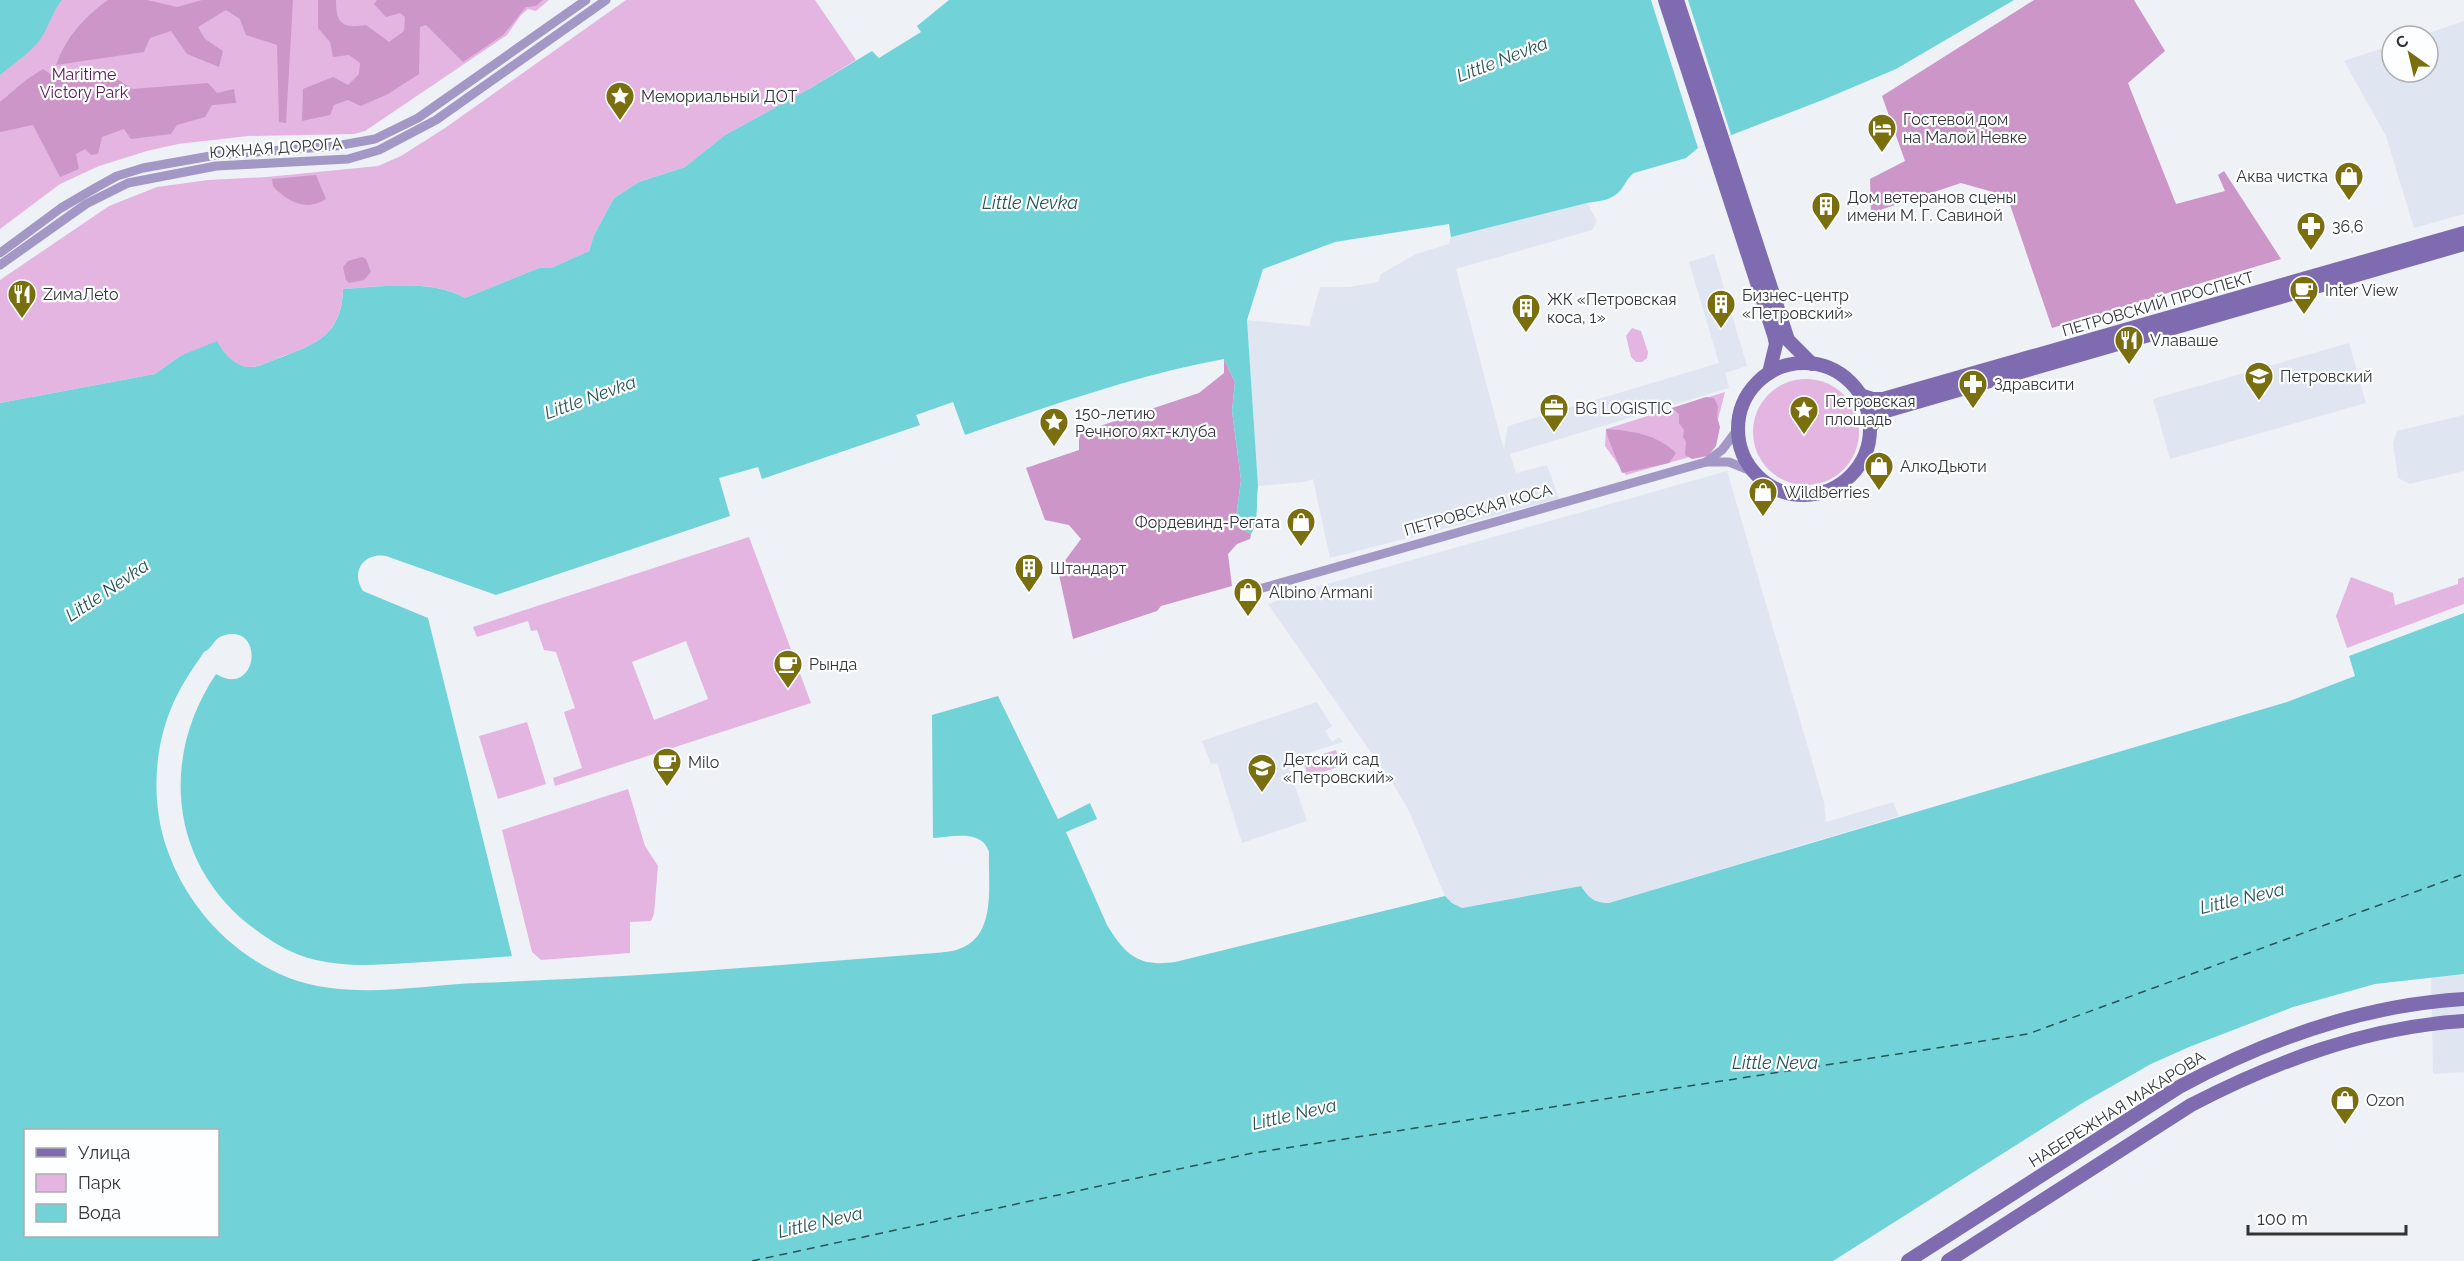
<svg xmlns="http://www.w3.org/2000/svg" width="2464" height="1261" font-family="Raleway,sans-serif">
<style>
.built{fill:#dfe6f2}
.green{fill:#e4b5e1;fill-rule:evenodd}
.forest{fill:#cc96c8}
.water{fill:#71d3d8;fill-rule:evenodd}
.pier{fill:#eef1f6}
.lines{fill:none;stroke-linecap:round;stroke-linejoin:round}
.ferry{stroke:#285557;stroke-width:1.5;stroke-dasharray:8 6;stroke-linecap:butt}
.street{stroke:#a397c6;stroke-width:9}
.secondary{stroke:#7f6baf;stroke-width:14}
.labels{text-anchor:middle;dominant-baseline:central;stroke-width:4.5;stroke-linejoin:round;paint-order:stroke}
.park-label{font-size:16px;fill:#581957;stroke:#fdfeff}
.poi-label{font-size:16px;fill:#333436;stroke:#fdfeff;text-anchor:start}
.street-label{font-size:16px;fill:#333436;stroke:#fdfeff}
.water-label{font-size:18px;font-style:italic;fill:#285557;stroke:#fdfeff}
</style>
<rect width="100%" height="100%" fill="#eef1f6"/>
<g class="built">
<path d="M2464 21V214L2414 228 2386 136 2344 61 2392 45V72H2428V36H2420Z"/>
<path d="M1587 203 1597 221 1592 230 1456 269 1504 450 1508 426 1719 363 1689 262 1714 254 1747 366 1725 373 1729 388 1510 454 1516 473 1547 465 1559 499 1330 558 1313 479 1303 482 1258 486 1247 320 1309 326 1320 287H1349L1378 282 1381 274 1416 254 1449 244 1451 237Z"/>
<path d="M2349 343 2366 403 2170 459 2153 399Z"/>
<path d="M2464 415V471L2410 484 2398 478 2393 443 2397 431Z"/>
<path d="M1727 471 1824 802 1826 822 1893 802 1899 816 1609 903H1599L1590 899 1581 886 1462 908 1452 903 1445 896 1409 811 1395 787 1268 604 1316 587Z"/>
<path d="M1317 702 1332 726 1325 731 1332 742 1339 737 1343 742 1286 760 1307 821 1242 843 1217 763 1211 764 1202 741Z"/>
<path d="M2464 974V1072L2433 1074 2431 977Z"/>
</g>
<g class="green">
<path d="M0 0H549L536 11 528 9 521 15 507 35 365 131 354 134 248 136 178 144 147 151 99 166 60 184 0 229Z"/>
<path d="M626 0H815L856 60 809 89 725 135 685 167 639 182 614 198 594 235 589 251 551 268H539L465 298C433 279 380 287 343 289 342 335 315 345 278 358 269 362 256 368 246 367 234 365 227 356 220 347L180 356 155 374 0 403V280L109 206 157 187 208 180 267 177 378 166 401 156 445 128Z"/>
<path d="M1632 328 1641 331 1648 352 1647 358 1642 362H1636L1631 357 1626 336Z"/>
<circle cx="1806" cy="432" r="53"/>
<path d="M1725 392 1714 435 1700 454 1626 475 1605 446 1606 429Z"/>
<path d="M749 537 811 703 555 786 553 778 582 768 564 712 575 708 556 652 544 650 537 630 531 631 528 621 477 637 473 627ZM686 641 708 699 654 720 632 662Z"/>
<path d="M2351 577 2393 593 2395 605 2387 608 2458 584V579L2464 577V604L2347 648 2336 616Z"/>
<path d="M527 722 546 784 498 799 479 736Z"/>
<path d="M1336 750 1341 766 1308 777 1303 760Z"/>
<path d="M628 789 645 846 658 866 654 914 651 921 630 922V953L541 960 532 952 502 830Z"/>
</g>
<g class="forest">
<path d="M108 0H147L177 7 202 0H293L286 123 279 122 277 45 246 35 240 19 226 10 198 27 205 39 223 51 219 67 187 54 171 31 150 38 144 52 56 65C66 37 84 17 108 0Z"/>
<path d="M318 0H336C336 25 343 28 366 25L389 42 404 31 405 17 400 13 386 17 374 4 377 0H543L536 6 526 7 503 35 463 62 426 25 420 27 419 74 388 94 361 106 348 100 334 105 330 115 302 121 303 89 333 77 348 85 359 74 360 63 349 55 333 57 330 42 318 28Z"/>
<path d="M2034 0H2134L2165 51 2128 83 2176 204 2225 191 2218 175 2224 171 2281 259 2052 328 2007 196 1961 183 1871 213 1870 179 1905 161 1882 96Z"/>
<path d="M43 69 56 78H116L132 89 208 83 217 93 234 89 236 103 212 105 205 117 177 125 171 134 131 139 124 129 102 137 98 154 91 155 85 149 76 154 79 169 60 177 33 125 0 132V102L26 80Z"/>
<path d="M316 175 326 199C307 212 287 202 273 186L272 179Z"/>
<path d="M362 257 366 259 371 272 364 280 349 283 346 280 343 267 348 261Z"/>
<path d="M1224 359 1235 382 1232 411 1241 480 1235 525 1251 534 1250 539 1237 544 1228 554 1232 586 1161 606 1157 611 1073 639 1058 570 1081 539 1069 525 1045 520 1026 468 1079 450V433L1199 393 1224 373Z"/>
<path d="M1706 397 1714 398 1718 406 1717 417 1720 427 1716 446 1708 456 1692 459 1685 455 1686 442 1683 437 1684 430 1679 423V414L1672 408Z"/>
<path d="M1606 429C1633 431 1656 434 1676 453L1669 463 1622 473 1608 438Z"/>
</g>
<g class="water">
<path d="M0 0H62C53 11 50 23 43 35 34 51 14 63 0 75Z"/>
<path d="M949 0H2014L1896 69 1825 99 1698 148 1686 158 1634 173C1626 179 1625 186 1619 192 1610 201 1598 201 1587 203L1451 237 1449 224 1335 242 1263 269 1247 320 1258 486C1256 502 1259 521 1251 534L1235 525 1241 480 1232 411 1235 382 1224 359C1136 375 1050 406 965 435L953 402 916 415 920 425 762 479 758 467 719 478 730 516 496 595 386 556C364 552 350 572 363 591L428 618 512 956C477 959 442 961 407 963 376 965 345 967 316 960 289 954 269 940 248 924 169 860 161 756 216 674 257 699 266 625 225 635 214 637 213 648 204 652 191 671 178 690 170 711 153 754 152 806 167 849 187 907 232 955 289 978 348 1000 415 986 476 983 629 978 782 965 935 953 943 952 952 952 959 949 997 936 988 885 989 852 982 829 952 837 933 838L932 715 998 696 1058 819 1090 803 1097 819 1066 832 1107 925C1126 956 1139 967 1175 962L1445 896 1452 903 1462 908 1581 886C1589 898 1594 903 1609 903L2287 702 2355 676 2349 656 2464 613V974L2375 984 2293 1007 2189 1047 2151 1064 2084 1102 1833 1261H0V403L155 374 180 356 217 341C223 352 234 366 248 367 258 368 270 361 279 358 317 344 342 334 343 289 380 287 432 279 465 298L539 268H551L589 251 594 235 614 198 639 182 685 167 725 135 809 89 872 51 879 58 921 32 917 26ZM26 1130H218V1236H26Z"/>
</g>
<path class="pier" d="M1651 0H1688L1731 135 1698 148Z"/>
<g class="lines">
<path class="ferry" d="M752 1261 1253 1153 2028 1034 2464 874"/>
<g class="street">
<path d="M0 253 61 208 97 187 117 176 143 168 216 155 336 146 375 139 418 118 586 0"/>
<path d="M0 265 86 204 128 183 216 166 348 159 379 150 436 120 606 0"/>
<path d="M1706 462 1722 450 1738 429"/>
<path d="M1259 589 1706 462H1729L1754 472"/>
</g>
<g class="secondary">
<path d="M1665 0 1774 335 1776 344 1769 373"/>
<path d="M1677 0 1788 340 1812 364"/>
<circle cx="1804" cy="429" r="66"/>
<path d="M1860 395 1872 399H1883L2464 233"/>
<path d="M1870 428 1877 418 1886 411 2464 244"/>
<path d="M1908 1261 2179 1087C2268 1039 2362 1005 2464 999"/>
<path d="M1948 1261 2191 1105C2276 1061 2367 1027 2464 1021"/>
</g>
</g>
<defs>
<g id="sight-pin" transform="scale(1.5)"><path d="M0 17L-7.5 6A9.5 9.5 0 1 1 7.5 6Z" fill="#7a6f0e" stroke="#fdfeff"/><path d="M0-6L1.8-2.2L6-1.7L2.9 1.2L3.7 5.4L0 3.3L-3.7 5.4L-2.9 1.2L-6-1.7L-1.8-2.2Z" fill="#fff"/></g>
<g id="hotel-pin" transform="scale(1.5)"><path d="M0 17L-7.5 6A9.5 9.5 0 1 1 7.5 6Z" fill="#7a6f0e" stroke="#fdfeff"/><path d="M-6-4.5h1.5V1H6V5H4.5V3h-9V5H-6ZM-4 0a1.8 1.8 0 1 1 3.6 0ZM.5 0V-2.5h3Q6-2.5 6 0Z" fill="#fff"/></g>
<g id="shop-pin" transform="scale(1.5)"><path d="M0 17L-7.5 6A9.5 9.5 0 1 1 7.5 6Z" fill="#7a6f0e" stroke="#fdfeff"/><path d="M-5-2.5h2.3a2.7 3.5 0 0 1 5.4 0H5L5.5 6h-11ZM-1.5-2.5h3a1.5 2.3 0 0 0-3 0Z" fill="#fff"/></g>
<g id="building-pin" transform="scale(1.5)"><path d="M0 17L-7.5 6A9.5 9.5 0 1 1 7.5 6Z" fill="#7a6f0e" stroke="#fdfeff"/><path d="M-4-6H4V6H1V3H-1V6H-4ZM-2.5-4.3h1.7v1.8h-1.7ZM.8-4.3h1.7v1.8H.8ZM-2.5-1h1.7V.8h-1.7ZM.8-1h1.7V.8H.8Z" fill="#fff"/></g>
<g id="pharmacy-pin" transform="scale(1.5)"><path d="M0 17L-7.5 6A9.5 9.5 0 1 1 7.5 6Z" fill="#7a6f0e" stroke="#fdfeff"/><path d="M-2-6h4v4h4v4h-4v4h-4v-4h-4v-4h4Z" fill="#fff"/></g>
<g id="cafe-pin" transform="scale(1.5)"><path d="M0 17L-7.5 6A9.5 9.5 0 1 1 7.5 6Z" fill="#7a6f0e" stroke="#fdfeff"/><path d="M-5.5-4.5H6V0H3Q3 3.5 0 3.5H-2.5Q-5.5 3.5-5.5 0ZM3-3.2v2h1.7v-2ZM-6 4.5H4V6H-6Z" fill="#fff"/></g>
<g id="restaurant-pin" transform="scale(1.5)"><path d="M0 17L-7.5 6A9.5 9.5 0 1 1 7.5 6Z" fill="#7a6f0e" stroke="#fdfeff"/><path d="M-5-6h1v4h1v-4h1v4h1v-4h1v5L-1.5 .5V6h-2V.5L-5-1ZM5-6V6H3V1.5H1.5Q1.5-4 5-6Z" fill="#fff"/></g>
<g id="school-pin" transform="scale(1.5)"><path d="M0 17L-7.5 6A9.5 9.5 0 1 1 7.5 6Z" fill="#7a6f0e" stroke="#fdfeff"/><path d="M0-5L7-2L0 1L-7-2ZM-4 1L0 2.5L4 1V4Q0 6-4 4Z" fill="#fff"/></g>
<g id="office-pin" transform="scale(1.5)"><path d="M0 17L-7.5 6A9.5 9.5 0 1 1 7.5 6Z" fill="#7a6f0e" stroke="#fdfeff"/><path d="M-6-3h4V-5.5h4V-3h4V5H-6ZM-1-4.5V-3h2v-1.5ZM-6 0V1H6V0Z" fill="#fff"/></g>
</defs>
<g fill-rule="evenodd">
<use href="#sight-pin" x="620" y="96"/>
<use href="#hotel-pin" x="1882" y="128"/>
<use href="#shop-pin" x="2349" y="176"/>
<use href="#building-pin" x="1826" y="206"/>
<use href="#pharmacy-pin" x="2311" y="226"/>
<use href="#cafe-pin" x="2304" y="290"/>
<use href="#restaurant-pin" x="22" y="294"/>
<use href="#building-pin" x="1721" y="304"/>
<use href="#building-pin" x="1526" y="308"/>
<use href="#restaurant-pin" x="2129" y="340"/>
<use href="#school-pin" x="2259" y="376"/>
<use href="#pharmacy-pin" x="1973" y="384"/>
<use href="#office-pin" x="1554" y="408"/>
<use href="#sight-pin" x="1804" y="410"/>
<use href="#sight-pin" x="1054" y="422"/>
<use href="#shop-pin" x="1879" y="466"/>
<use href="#shop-pin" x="1763" y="492"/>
<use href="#shop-pin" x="1301" y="522"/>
<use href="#building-pin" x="1029" y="568"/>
<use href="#shop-pin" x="1248" y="592"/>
<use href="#cafe-pin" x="788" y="664"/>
<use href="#cafe-pin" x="667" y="762"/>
<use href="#school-pin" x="1262" y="768"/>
<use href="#shop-pin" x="2345" y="1100"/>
</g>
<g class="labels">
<g class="park-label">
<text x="84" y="74">Maritime<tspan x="84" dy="18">Victory Park</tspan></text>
</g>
<g class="poi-label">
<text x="641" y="96">Мемориальный ДОТ</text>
<text x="1903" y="119">Гостевой дом<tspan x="1903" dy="18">на Малой Невке</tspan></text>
<text x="2328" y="176" text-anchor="end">Аква чистка</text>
<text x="1847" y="197">Дом ветеранов сцены<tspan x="1847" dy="18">имени М. Г. Савиной</tspan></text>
<text x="2332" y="226">36,6</text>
<text x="2325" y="290">Inter View</text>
<text x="43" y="294">ZимаЛеtо</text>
<text x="1742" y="295">Бизнес-центр<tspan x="1742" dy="18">«Петровский»</tspan></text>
<text x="1547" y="299">ЖК «Петровская<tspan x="1547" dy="18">коса, 1»</tspan></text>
<text x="2150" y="340">Vлаваше</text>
<text x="2280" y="376">Петровский</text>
<text x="1994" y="384">Здравсити</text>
<text x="1825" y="401">Петровская<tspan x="1825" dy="18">площадь</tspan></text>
<text x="1575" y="408">BG LOGISTIC</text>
<text x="1075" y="413">150-летию<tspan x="1075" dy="18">Речного яхт-клуба</tspan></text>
<text x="1900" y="466">АлкоДьюти</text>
<text x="1784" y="492">Wildberries</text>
<text x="1280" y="522" text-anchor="end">Фордевинд-Регата</text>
<text x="1050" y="568">Штандарт</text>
<text x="1269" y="592">Albino Armani</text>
<text x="809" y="664">Рында</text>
<text x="1283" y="759">Детский сад<tspan x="1283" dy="18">«Петровский»</tspan></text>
<text x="688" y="762">Milo</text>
<text x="2366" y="1100">Ozon</text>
</g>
<g class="street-label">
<text transform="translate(276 148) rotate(-4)">ЮЖНАЯ ДОРОГА</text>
<text transform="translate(2158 304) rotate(-16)">ПЕТРОВСКИЙ ПРОСПЕКТ</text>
<text transform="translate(1478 510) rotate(-16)">ПЕТРОВСКАЯ КОСА</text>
<text transform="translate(2117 1109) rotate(-32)">НАБЕРЕЖНАЯ МАКАРОВА</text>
</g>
<g class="water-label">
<text transform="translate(1502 59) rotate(-21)">Little Nevka</text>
<text x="1030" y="202">Little Nevka</text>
<text transform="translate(590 397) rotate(-20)">Little Nevka</text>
<text transform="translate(107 590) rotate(-34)">Little Nevka</text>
<text transform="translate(2242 898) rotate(-13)">Little Neva</text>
<text x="1775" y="1062">Little Neva</text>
<text transform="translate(1294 1114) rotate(-13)">Little Neva</text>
<text transform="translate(820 1222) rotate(-13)">Little Neva</text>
</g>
</g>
<rect x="24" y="1129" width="195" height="108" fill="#fdfeff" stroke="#acadaf" stroke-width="1.5"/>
<rect x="36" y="1148" width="30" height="9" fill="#7f6baf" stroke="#acadaf" stroke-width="1.5"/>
<text x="78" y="1159" font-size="18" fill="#333436">Улица</text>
<rect x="36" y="1174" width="30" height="18" fill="#e4b5e1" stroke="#acadaf" stroke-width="1.5"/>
<text x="78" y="1189" font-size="18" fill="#333436">Парк</text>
<rect x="36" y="1204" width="30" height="18" fill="#71d3d8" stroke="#acadaf" stroke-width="1.5"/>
<text x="78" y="1219" font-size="18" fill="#333436">Вода</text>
<g transform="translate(2410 54) rotate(326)"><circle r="28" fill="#fdfeff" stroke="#acadaf" stroke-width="1.5"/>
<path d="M0-4.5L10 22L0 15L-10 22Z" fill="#7a6f0e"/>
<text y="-9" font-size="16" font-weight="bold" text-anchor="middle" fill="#333436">С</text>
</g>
<path d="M2248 1225v9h158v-9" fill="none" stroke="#333436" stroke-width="3"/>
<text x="2257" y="1225" font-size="18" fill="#333436" stroke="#fdfeff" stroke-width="4.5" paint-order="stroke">100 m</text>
</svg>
